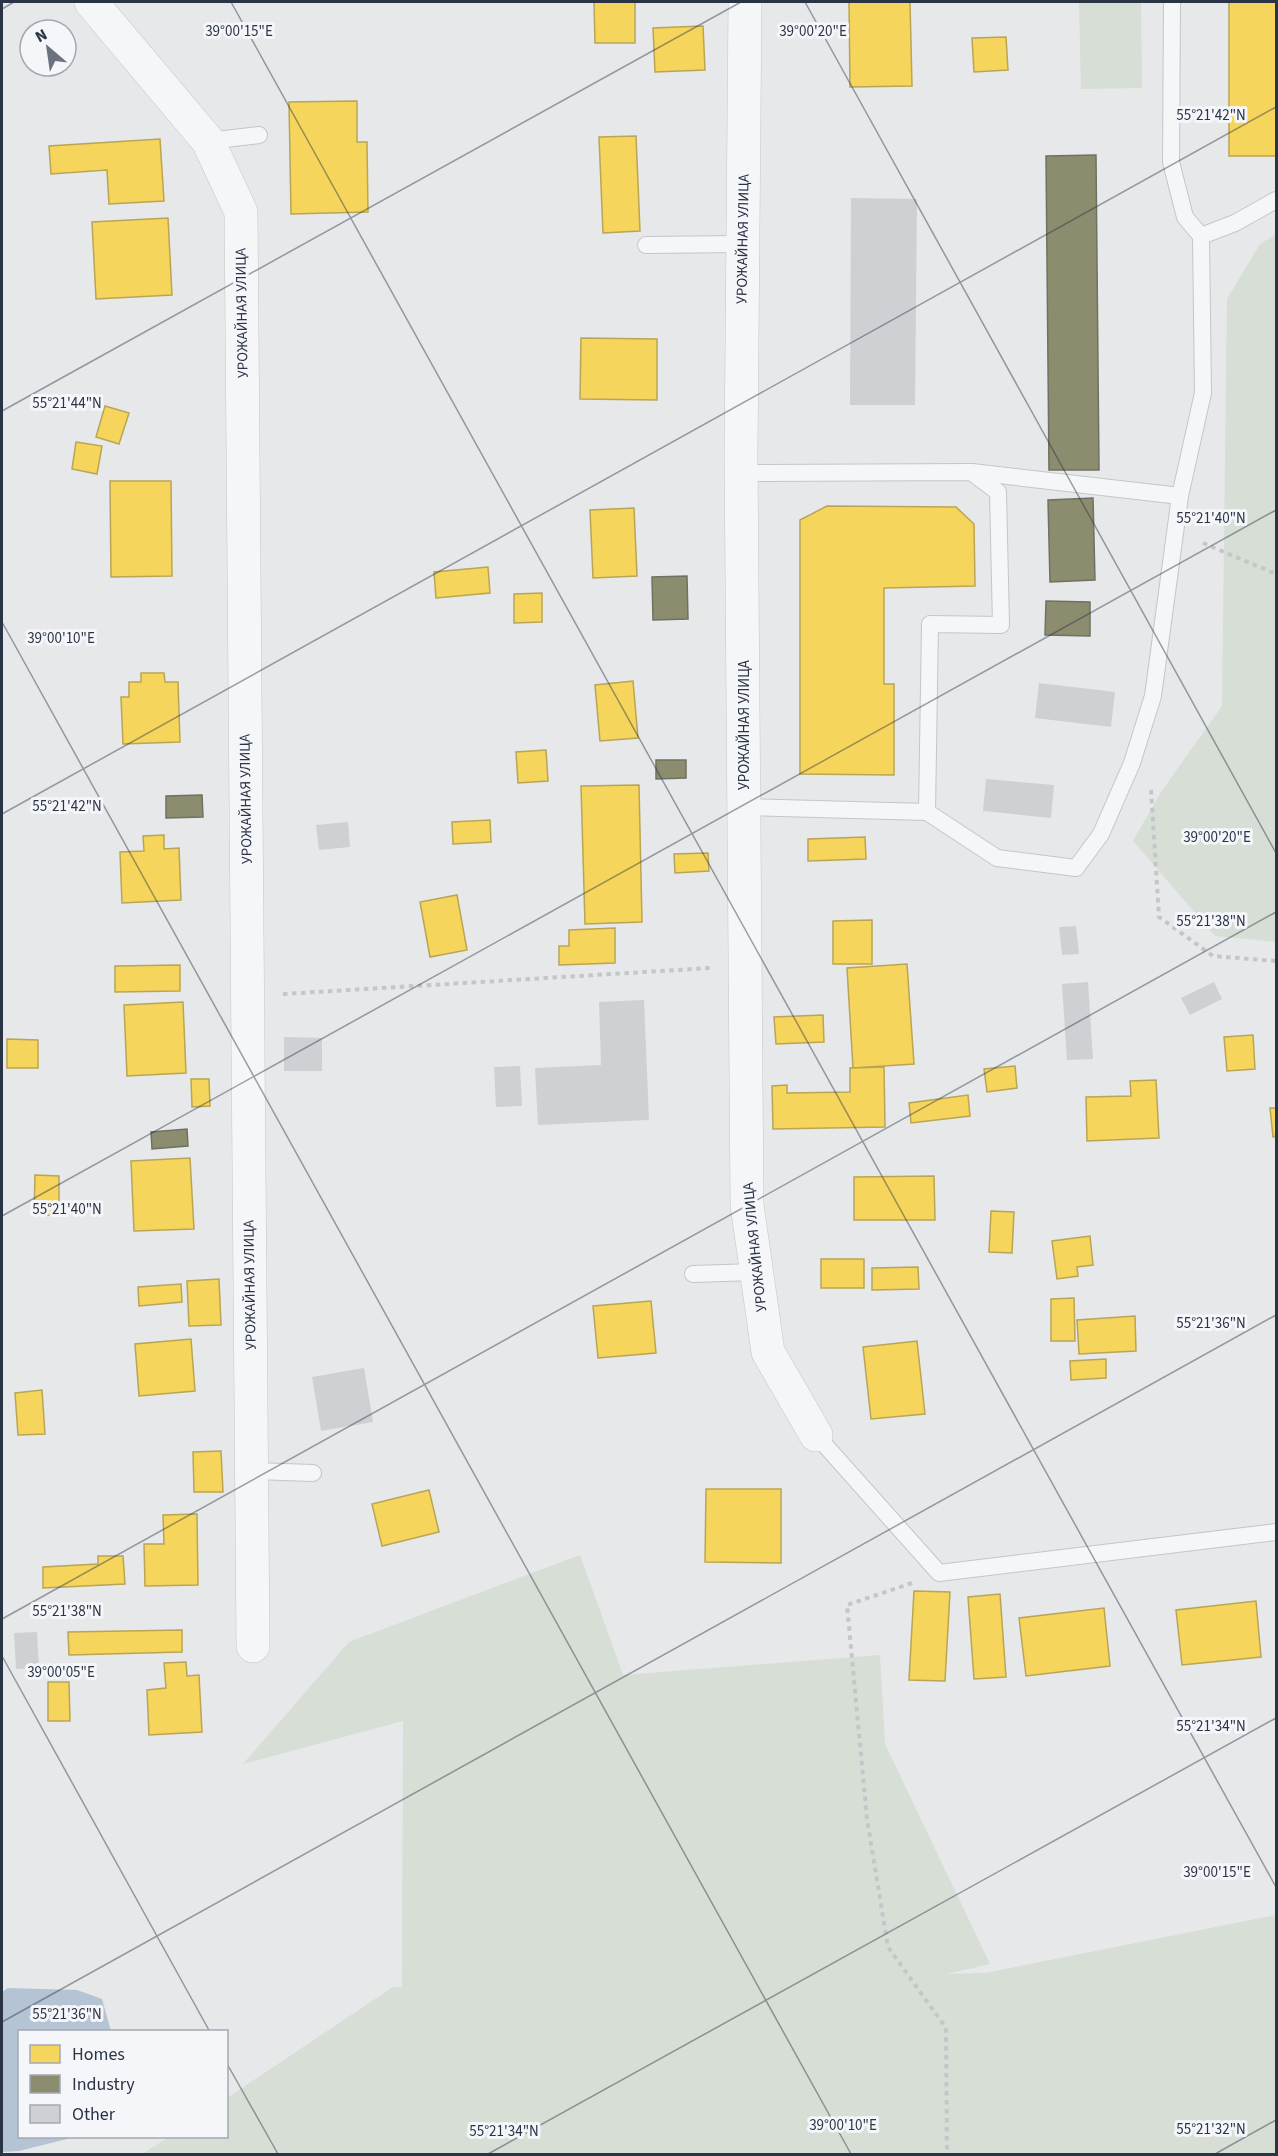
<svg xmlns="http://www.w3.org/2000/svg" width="1278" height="2156" font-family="'Source Sans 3',sans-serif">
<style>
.green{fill:#d6ded6}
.water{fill:#b4c4d5}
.homes{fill:#f6d55c;stroke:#b9a555;stroke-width:1.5}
.industry{fill:#8c8c6e;stroke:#6f7262;stroke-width:1.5}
.building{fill:#ced0d3}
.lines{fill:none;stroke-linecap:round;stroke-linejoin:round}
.lane-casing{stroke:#c4c6c8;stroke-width:18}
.street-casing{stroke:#c4c6c8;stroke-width:34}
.path{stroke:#c5c6ca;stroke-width:4;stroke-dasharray:4.5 4.5;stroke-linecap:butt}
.lane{stroke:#f5f6f7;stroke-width:16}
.street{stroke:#f5f6f7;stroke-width:33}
.ticks{fill:none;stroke:#2b3445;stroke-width:1.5;stroke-opacity:0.45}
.labels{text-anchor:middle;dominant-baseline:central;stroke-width:6;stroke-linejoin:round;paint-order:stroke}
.street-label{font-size:15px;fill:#2b3445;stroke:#f4f6f9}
.ticks-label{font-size:15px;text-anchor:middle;fill:#2b3445;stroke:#f4f6f9;stroke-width:6;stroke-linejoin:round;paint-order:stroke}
</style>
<rect width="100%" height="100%" fill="#e6e8ea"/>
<g class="green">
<path d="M1079 2H1141L1142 88 1081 89Z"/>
<path d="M1276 234V942L1215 936 1133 841 1161 792 1222 706 1227 299 1260 244Z"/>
<path d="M580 1555 623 1675 880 1655 885 1744 990 1964 946 1974 985 1973 1276 1915V2154H142L169 2137 226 2136 227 2098 393 1987H402L403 1721 243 1764 349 1642Z"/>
</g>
<path class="water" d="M8 1988 77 1990 102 1999 111 2031 20 2032V2136L75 2137 19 2151 2 2152V1992Z"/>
<g class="homes">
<path d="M594 2H635V43H595Z"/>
<path d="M849 2H910L912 86 850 87Z"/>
<rect x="1229" y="2" width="47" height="154"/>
<path d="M703 26 705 70 655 72 653 28Z"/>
<path d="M1006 37 1008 70 974 72 972 38Z"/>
<path d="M357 101V142H367L368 212 291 214 289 102Z"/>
<path d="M636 136 640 231 603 233 599 137Z"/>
<path d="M160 139 164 201 109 204 107 170 51 174 49 146Z"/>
<path d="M168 218 172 295 96 299 92 222Z"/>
<path d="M581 338 657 339V400L580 399Z"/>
<path d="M105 406 129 413 119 444 96 437Z"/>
<path d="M76 442 102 446 97 474 72 469Z"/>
<path d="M110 481H171L172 576 111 577Z"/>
<path d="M827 506 956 507 974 524 975 586 884 588V684H894V775L800 774V520Z"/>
<path d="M634 508 637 576 593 578 590 510Z"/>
<path d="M488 567 490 593 436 598 434 572Z"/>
<path d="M542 593V622L514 623V594Z"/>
<path d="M141 673H164L165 682H178L180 742 123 744 121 697H129V682H141Z"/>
<path d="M633 681 638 738 600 741 595 685Z"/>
<path d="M546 750 548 781 518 783 516 752Z"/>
<path d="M639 785 642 922 585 924 581 786Z"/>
<path d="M490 820 491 842 453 844 452 822Z"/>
<path d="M164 835V849L179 848 181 900 122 903 120 852 144 851 143 836Z"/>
<path d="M865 837 866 859 808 861V839Z"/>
<path d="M708 853 709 871 675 873 674 854Z"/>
<path d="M457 895 467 950 430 957 420 902Z"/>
<path d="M872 920V964H833V921Z"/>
<path d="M615 928V963L559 965V946H569V930Z"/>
<path d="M907 964 914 1064 853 1068 847 968Z"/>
<path d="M180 965V991L115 992V966Z"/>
<path d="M183 1002 186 1073 127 1076 124 1005Z"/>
<path d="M823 1015 824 1042 776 1044 774 1017Z"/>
<path d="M1253 1035 1255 1069 1227 1071 1224 1037Z"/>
<path d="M7 1039 38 1040V1068H7Z"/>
<path d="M1015 1066 1017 1088 987 1092 984 1069Z"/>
<path d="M884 1067 885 1127 773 1129 772 1086 787 1085V1093L850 1092V1068Z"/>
<path d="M191 1079H209L210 1106 192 1107Z"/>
<path d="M1156 1080 1159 1138 1087 1141 1086 1097 1131 1096 1130 1081Z"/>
<path d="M968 1095 970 1116 911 1123 909 1103Z"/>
<path d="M1270 1108H1276V1136L1273 1137Z"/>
<path d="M190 1158 194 1229 134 1231 131 1161Z"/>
<path d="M35 1175 59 1176V1215H34Z"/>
<path d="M934 1176 935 1220H854V1177Z"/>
<path d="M991 1211 1014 1212 1012 1253 989 1252Z"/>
<path d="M1090 1236 1093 1265 1077 1267 1078 1276 1057 1279 1052 1241Z"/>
<rect x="821" y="1259" width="43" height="29"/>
<path d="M918 1267 919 1289 872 1290V1268Z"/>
<path d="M219 1279 221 1325 189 1326 187 1281Z"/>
<path d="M181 1284 182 1302 139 1306 138 1287Z"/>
<path d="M1074 1298 1075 1341H1051V1299Z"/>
<path d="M651 1301 656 1353 598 1358 593 1306Z"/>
<path d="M1135 1316 1136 1351 1079 1354 1077 1320Z"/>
<path d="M191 1339 195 1391 139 1396 135 1344Z"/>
<path d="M917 1341 925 1414 871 1419 863 1347Z"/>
<path d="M1106 1359V1378L1071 1380 1070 1361Z"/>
<path d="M42 1390 45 1434 18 1435 15 1393Z"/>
<path d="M221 1451 223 1492H194L193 1452Z"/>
<path d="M706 1489H781V1563L705 1562Z"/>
<path d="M429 1490 439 1532 382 1546 372 1504Z"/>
<path d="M197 1514 198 1585 145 1586 144 1544H164L163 1515Z"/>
<path d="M98 1556H123L125 1584 43 1588V1567L98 1564Z"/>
<path d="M914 1591 950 1592 945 1681 909 1680Z"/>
<path d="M1000 1594 1006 1677 974 1679 968 1597Z"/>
<path d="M1256 1601 1261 1657 1182 1665 1176 1610Z"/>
<path d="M1104 1608 1110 1666 1026 1676 1019 1618Z"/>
<path d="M182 1630V1652L69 1655 68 1632Z"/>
<path d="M186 1662 187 1676 199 1675 202 1732 149 1735 147 1690 166 1688 164 1663Z"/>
<path d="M48 1682H69L70 1721H48Z"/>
</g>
<g class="industry">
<path d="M1096 155 1099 470H1049L1046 156Z"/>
<path d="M1093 498 1095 580 1050 582 1048 500Z"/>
<path d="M687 576 688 619 653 620 652 577Z"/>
<path d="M1046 601 1090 602V636L1045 635Z"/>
<path d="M656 760H686V778L656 779Z"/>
<path d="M202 795 203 817 166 818V796Z"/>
<path d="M187 1129 188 1146 152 1149 151 1132Z"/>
</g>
<g class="building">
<path d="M851 198 917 199 915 405H850Z"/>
<path d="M1039 683 1115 692 1111 727 1035 718Z"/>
<path d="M986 779 1054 785 1051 818 983 811Z"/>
<path d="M348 822 350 847 319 850 316 825Z"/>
<path d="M1076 926 1079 954 1062 955 1059 927Z"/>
<path d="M1088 982 1093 1059 1067 1060 1062 984Z"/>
<path d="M1214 982 1222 999 1190 1015 1181 998Z"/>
<path d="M644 1000 649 1120 538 1125 535 1068 601 1065 599 1002Z"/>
<path d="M284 1037 322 1038V1071H284Z"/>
<path d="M520 1066 522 1106 496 1107 494 1067Z"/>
<path d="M364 1368 373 1422 321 1431 312 1377Z"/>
<path d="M37 1632 39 1668 16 1669 14 1633Z"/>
</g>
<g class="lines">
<g class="lane-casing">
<g id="lane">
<path d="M1172 2 1171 162 1185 217 1201 236"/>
<path d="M208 141 259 135"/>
<path d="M646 245 743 244"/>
<path d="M972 472 1180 496"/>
<path d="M742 473 971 472 998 492 1001 625 930 624 927 812"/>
<path d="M745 807 927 812 997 858 1076 868 1101 834 1132 763 1153 696 1180 496 1203 393 1201 236 1235 223 1276 200"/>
<path d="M693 1274 755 1272"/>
<path d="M816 1435 939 1573 1276 1532"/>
<path d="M252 1471 313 1473"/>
</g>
</g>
<g class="street-casing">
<g id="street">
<path d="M91 2 208 141 241 212 253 1646"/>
<path d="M745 2 741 456 747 1205 768 1352 816 1435"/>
</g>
</g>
<g class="path">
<path d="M1203 543 1276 574"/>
<path d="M1151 790 1159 917 1213 956 1276 961"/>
<path d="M283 994 710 968"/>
<path d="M912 1583 847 1605 867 1819 888 1947 946 2028 947 2154"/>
</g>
<use href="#lane" class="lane"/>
<use href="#street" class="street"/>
</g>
<path class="ticks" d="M231 2 1276 1887M805 2 1276 853M2 9 14 2M2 411 741 2M2 622 851 2154M2 814 1276 107M2 1216 1276 510M2 1619 1276 912M2 1656 210 2032M2 2022 1276 1315M226 2062 278 2154M488 2154 1276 1718M1215 2154 1276 2120"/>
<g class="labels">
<g class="street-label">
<text transform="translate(743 239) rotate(-89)">УРОЖАЙНАЯ УЛИЦА</text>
<text transform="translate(242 313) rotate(-91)">УРОЖАЙНАЯ УЛИЦА</text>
<text transform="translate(744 725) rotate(-90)">УРОЖАЙНАЯ УЛИЦА</text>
<text transform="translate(246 799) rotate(-91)">УРОЖАЙНАЯ УЛИЦА</text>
<text transform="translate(755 1247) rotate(-96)">УРОЖАЙНАЯ УЛИЦА</text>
<text transform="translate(250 1285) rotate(-91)">УРОЖАЙНАЯ УЛИЦА</text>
</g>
</g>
<g class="ticks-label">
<text x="239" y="36">39°00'15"E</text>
<text x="813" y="36">39°00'20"E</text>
<text x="1211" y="120">55°21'42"N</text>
<text x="67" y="408">55°21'44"N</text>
<text x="1211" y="523">55°21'40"N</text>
<text x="61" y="643">39°00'10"E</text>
<text x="67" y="811">55°21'42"N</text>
<text x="1217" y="842">39°00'20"E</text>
<text x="1211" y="926">55°21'38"N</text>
<text x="67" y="1214">55°21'40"N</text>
<text x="1211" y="1328">55°21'36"N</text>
<text x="67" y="1616">55°21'38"N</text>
<text x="61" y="1677">39°00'05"E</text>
<text x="1211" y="1731">55°21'34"N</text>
<text x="1217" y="1877">39°00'15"E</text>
<text x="67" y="2019">55°21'36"N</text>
<text x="843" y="2130">39°00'10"E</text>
<text x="1211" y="2134">55°21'32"N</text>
<text x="504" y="2136">55°21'34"N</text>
</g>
<rect width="1278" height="2156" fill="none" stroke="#2b3445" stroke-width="6"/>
<rect x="18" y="2030" width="210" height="108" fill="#f4f6f9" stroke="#a4a8b1" stroke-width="1.5"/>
<rect x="30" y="2045" width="30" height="18" fill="#f6d55c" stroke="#a4a8b1" stroke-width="1.5"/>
<text x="72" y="2060" font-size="18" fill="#2b3445">Homes</text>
<rect x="30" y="2075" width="30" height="18" fill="#8c8c6e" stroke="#a4a8b1" stroke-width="1.5"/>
<text x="72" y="2090" font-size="18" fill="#2b3445">Industry</text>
<rect x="30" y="2105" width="30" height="18" fill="#ced0d3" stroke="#a4a8b1" stroke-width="1.5"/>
<text x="72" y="2120" font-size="18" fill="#2b3445">Other</text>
<g transform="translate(48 48) rotate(331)"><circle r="28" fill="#f4f6f9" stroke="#a4a8b1" stroke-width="1.5"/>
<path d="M0-4.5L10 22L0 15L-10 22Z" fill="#6c737f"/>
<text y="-9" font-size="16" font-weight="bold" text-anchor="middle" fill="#2b3445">N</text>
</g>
</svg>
